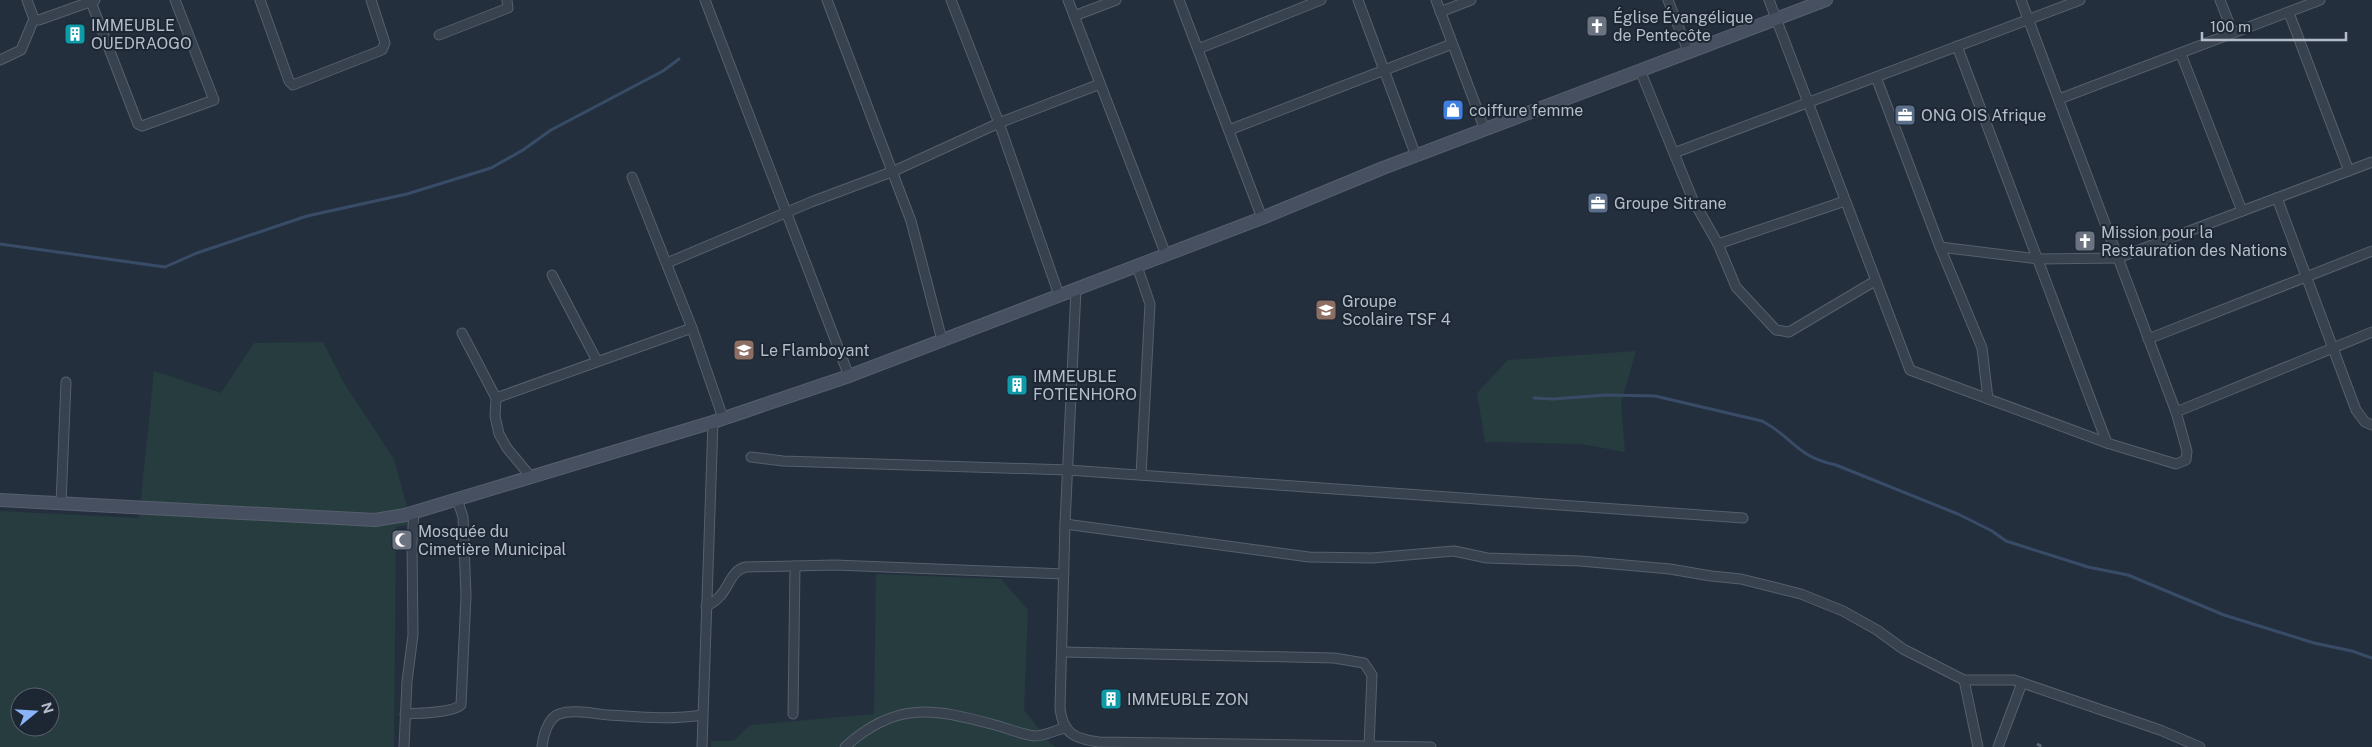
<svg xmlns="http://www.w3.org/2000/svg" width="2372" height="747" font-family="'Public Sans',sans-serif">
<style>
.green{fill:#263c3f;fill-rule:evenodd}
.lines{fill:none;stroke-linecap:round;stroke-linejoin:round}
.stream{stroke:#394c67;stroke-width:3}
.street-casing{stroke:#565f6c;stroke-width:11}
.secondary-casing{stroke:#565f6c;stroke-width:14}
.street{stroke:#38414e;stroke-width:9}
.secondary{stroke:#465061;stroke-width:12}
.rail{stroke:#5a6575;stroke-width:3;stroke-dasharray:5 5;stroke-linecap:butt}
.labels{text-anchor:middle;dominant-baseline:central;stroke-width:4;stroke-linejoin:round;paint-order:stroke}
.poi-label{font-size:16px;fill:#b4bcc9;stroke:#1d2633;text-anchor:start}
</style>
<rect width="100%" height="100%" fill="#242f3e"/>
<g class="green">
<path d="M323 342 344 383 394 459 412 524 396 527 394 747H0V511L139 518 154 371 221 393 254 343ZM20 697H50V727H20Z"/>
<path d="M1636 351 1621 403 1625 452 1581 444 1485 442 1477 393 1508 360Z"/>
<path d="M876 574 1001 579 1028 610 1024 710 1051 744 1056 747H711V741H734L750 725 874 714Z"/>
</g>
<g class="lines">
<g class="stream">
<path d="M0 244 165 267 197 253 307 216 407 194 491 168 523 150 551 130 663 71 679 59"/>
<path d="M1534 398 1553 399 1606 395 1655 396 1762 421C1793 437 1796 457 1836 465L1958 514 1992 531 2006 541 2088 567 2128 575 2224 615 2314 643 2352 651 2372 658"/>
</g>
<g class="street-casing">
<g id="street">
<path d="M260 0 289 81 293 85 382 50 385 43 371 0"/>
<path d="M705 0 849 376"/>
<path d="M827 0 911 221 942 340"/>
<path d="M951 0 999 123 1059 295"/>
<path d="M1068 0 1166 255"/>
<path d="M1179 0 1262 218"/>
<path d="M1358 0 1416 156"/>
<path d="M1436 0 1485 130"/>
<path d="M1668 0 1688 51"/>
<path d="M1769 0 1910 370 2107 443 2176 464 2186 460 2187 451 2176 412 2021 0"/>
<path d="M2220 0 2233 33"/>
<path d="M91 2 138 124 142 126 214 100 175 0"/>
<path d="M1440 12 1471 0"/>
<path d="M2289 13 2349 171"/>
<path d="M1074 16 1116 0"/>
<path d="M34 19 39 20 95 0"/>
<path d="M439 35 508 8 507 0"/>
<path d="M1957 46 2107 443"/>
<path d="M1198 49 1321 0"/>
<path d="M2181 54 2242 211"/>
<path d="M0 60 21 50 34 19 27 0"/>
<path d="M1640 70 1693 200 1718 244 1736 287 1776 330 1789 332 1875 281"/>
<path d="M1876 77 1940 247 1982 348 1988 399"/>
<path d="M2059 99 2320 0"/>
<path d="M1229 130 1452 44"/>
<path d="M1674 153 2080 0"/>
<path d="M632 177 692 328 723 418"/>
<path d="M2277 198 2356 410 2365 422 2372 425"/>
<path d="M1718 244 1845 201"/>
<path d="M1940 247 2038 259 2118 258 2372 162"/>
<path d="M667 263 811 202 894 171 999 123 1100 84"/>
<path d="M1137 266 1150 304 1141 475"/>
<path d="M552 275 597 361"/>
<path d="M1076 289 1065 524 1060 708C1063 734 1075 739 1099 742L1431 747"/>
<path d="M462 333 496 398 495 416 499 434 507 448 531 477"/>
<path d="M2148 339 2372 251"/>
<path d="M496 398 692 328"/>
<path d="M2176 412 2372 332"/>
<path d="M751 457 783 461 1068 470 1743 518"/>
<path d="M61 504 66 382"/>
<path d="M1065 524 1309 557 1372 558 1454 551 1487 558 1580 561 1670 569 1711 576 1741 579 1801 594 1843 611 1877 630 1903 649 1964 680H2014L2160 730 2200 747"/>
<path d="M706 607C710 604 716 601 719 597 729 588 731 570 746 567L835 565 1064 574"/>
<path d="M1063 652 1334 658 1364 663 1372 675 1369 746"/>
<path d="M1964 680 1978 747"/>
<path d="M405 714C418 713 452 713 461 705L466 596 463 517 457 499"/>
<path d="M793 714 795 566"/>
<path d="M404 747 407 681 413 635 412 542 414 512"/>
<path d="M542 747C543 736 548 718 559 714 574 709 594 714 609 715 641 717 671 720 702 715"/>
<path d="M702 747 713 422"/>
<path d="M845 747C895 701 933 708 995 725 1007 728 1023 735 1035 736 1044 736 1056 730 1065 728"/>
<path d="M1998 747 2022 683"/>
</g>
</g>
<g class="secondary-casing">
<path id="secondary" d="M0 500 375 520 405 515 713 422 849 376 1262 218 1383 168 1826 0"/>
</g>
<use href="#street" class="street"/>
<use href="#secondary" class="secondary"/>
<path class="rail" d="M2037 744 2043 747"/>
</g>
<defs>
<g id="church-square" transform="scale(1.125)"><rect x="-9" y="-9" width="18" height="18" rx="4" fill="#6b7280" stroke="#1d2633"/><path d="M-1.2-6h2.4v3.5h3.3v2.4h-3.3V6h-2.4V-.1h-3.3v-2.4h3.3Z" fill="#fff"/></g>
<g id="building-square" transform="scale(1.125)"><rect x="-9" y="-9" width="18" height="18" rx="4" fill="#0f9aa8" stroke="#1d2633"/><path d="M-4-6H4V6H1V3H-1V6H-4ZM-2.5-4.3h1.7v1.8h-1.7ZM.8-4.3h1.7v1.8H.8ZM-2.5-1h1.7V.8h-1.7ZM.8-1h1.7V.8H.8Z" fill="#fff"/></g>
<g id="shop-square" transform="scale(1.125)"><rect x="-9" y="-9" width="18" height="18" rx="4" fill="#3f7fe0" stroke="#1d2633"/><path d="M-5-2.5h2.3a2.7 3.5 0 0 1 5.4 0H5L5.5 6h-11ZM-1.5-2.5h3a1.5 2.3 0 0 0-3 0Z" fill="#fff"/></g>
<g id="office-square" transform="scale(1.125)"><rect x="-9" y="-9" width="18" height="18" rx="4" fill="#5c6f8a" stroke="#1d2633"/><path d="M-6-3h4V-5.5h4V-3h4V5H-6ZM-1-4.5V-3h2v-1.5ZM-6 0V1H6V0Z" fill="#fff"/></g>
<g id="school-square" transform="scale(1.125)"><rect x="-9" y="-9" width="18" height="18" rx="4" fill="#8d6e63" stroke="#1d2633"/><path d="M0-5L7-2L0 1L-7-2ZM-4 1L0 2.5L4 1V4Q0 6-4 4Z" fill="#fff"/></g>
<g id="mosque-square" transform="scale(1.125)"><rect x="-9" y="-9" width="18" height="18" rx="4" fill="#6b7280" stroke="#1d2633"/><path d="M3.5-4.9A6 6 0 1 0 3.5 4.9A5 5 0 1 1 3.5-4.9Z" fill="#fff"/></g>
</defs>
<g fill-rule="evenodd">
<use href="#church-square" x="1597" y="26"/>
<use href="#building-square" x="75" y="34"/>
<use href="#shop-square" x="1453" y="110"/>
<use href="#office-square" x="1905" y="115"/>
<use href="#office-square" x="1598" y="203"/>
<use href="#church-square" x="2085" y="241"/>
<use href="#school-square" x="1326" y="310"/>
<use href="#school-square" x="744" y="350"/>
<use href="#building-square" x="1017" y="385"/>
<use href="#mosque-square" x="402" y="540"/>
<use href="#building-square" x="1111" y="699"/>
</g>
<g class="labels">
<g class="poi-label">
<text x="1613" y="17">Église Évangélique<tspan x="1613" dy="18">de Pentecôte</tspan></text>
<text x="91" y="25">IMMEUBLE<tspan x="91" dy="18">OUEDRAOGO</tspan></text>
<text x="1469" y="110">coiffure femme</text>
<text x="1921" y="115">ONG OIS Afrique</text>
<text x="1614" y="203">Groupe Sitrane</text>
<text x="2101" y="232">Mission pour la<tspan x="2101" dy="18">Restauration des Nations</tspan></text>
<text x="1342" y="301">Groupe<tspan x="1342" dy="18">Scolaire TSF 4</tspan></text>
<text x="760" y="350">Le Flamboyant</text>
<text x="1033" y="376">IMMEUBLE<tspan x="1033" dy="18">FOTIENHORO</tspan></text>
<text x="418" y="531">Mosquée du<tspan x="418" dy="18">Cimetière Municipal</tspan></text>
<text x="1127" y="699">IMMEUBLE ZON</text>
</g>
</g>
<g transform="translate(35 712) rotate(72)"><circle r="24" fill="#1d2633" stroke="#59626f"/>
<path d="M0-4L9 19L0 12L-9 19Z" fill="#8ab4f8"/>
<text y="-8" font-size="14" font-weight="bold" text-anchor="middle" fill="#b4bcc9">N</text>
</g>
<path d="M2202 32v8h144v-8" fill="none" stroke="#b4bcc9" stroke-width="2.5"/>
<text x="2210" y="32" font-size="15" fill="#b4bcc9" stroke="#1d2633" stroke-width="4" paint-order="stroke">100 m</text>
</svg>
